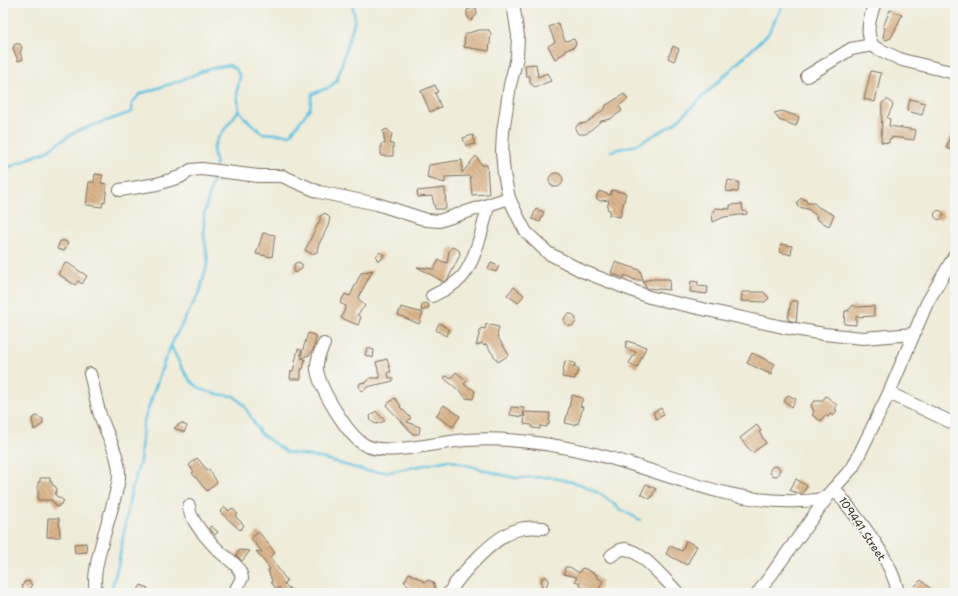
<svg xmlns="http://www.w3.org/2000/svg" width="958" height="596" font-family="'Shantell Sans',sans-serif">
<style>
.lines{fill:none;stroke-linecap:round;stroke-linejoin:round}
.stream{stroke:#61c2e0;stroke-width:2.5}
.building{fill:url(#building-back-hatch)}
.minor-casing{stroke:#7a6e5f;stroke-width:14}
.minor{stroke:#fff;stroke-width:12}
.labels{text-anchor:middle;dominant-baseline:central;stroke-width:3.5;stroke-linejoin:round;paint-order:stroke}
.street-label{font-size:11px;fill:#3b2a1e;stroke:#f6f6f2}
</style>
<defs>
<pattern id="building-back-hatch" width="6" height="6" patternUnits="userSpaceOnUse"><rect width="6" height="6" fill="#dbb58b"/><path d="M-1 5l2 2M0 0l6 6M5-1l2 2" fill="none" stroke="#b39371"/></pattern>
</defs>
<rect width="100%" height="100%" fill="#f6f6f2"/>
<filter id="ink" filterUnits="userSpaceOnUse"><feTurbulence type="fractalNoise" baseFrequency=".025" numOctaves="2"/><feDisplacementMap in="SourceGraphic" scale="8" xChannelSelector="R" yChannelSelector="G"/><feConvolveMatrix kernelMatrix="1 2 1 2 8 2 1 2 1" color-interpolation-filters="sRGB"/></filter>
<filter id="wash" filterUnits="userSpaceOnUse"><feTurbulence type="fractalNoise" baseFrequency=".012" numOctaves="4" result="noise"/><feDisplacementMap in="SourceGraphic" scale="16" xChannelSelector="R" yChannelSelector="G"/><feGaussianBlur stdDeviation="0.9" result="paint"/><feColorMatrix in="noise" values="0 0 0 0 0 0 0 0 0 0 0 0 0 0 0 0 0 1.4 0 .05"/><feComposite in="paint" operator="in"/></filter>
<g filter="url(#wash)">
<rect width="100%" height="100%" fill="#efecd9"/>
<g class="lines">
<g class="stream">
<path d="M611 151 636 145 674 124 768 34 784 3"/>
<path d="M216 166 213 149 218 138 239 110"/>
<path d="M3 170 44 152 77 131 132 112V103L140 94 176 82 208 69 229 65 236 69 240 77 237 91 239 110 245 118 262 133 290 135 310 108 312 94 330 87 337 80 355 19 352 3"/>
<path d="M171 346C188 381 193 394 234 396L244 405 260 433 286 452 321 458 366 471 389 472 449 460 502 475 516 478 550 477 580 484 602 495 620 509 640 520"/>
<path d="M110 593 118 566 131 492 140 462 143 424 164 362 175 337 200 291 208 261 204 235V214L215 174"/>
</g>
</g>
<g id="blocks">
<g class="building">
<path d="M476 7 477 14 471 21 467 16V10Z"/>
<path d="M890 10 902 15 891 38 886 40 883 37 885 28 883 27Z"/>
<path d="M558 23 565 41 574 39 576 43 574 47 565 50 566 52 555 59 548 46 555 42 549 27Z"/>
<path d="M479 30H489L491 34 489 51 464 47 465 34Z"/>
<path d="M15 44H20L22 48 20 53 23 59 18 61 13 48Z"/>
<path d="M673 46 679 49 674 61 668 58Z"/>
<path d="M536 64 538 77 547 73 551 81 535 87 530 83V76H526L525 65Z"/>
<path d="M871 71 881 73 875 102 864 99Z"/>
<path d="M435 85 438 92 435 93 441 107 430 112 421 91Z"/>
<path d="M624 94 628 99 619 106 622 111 610 119 601 121 586 134H578L575 129 578 124 586 123 606 108 605 106Z"/>
<path d="M910 99 925 103 922 115 907 111Z"/>
<path d="M886 100H889L893 105 887 118 890 119 889 126 916 130 914 140 892 137V139H889V143L881 142 882 103Z"/>
<path d="M782 111 799 117 796 126 779 120 774 113Z"/>
<path d="M954 126 955 127V151L946 148Z"/>
<path d="M387 129 392 134 390 144H393V156H381V144H385L383 131Z"/>
<path d="M473 135 475 144 466 146 463 138Z"/>
<path d="M476 156 482 165H487L489 194 472 195 470 176 445 177V183L427 178 429 165 462 160V173Z"/>
<circle cx="556" cy="180" r="7"/>
<path d="M95 174 103 175 101 183 107 184 105 202H103L102 207 86 205 89 182H94Z"/>
<path d="M728 180 739 182 738 192 726 191Z"/>
<path d="M445 188 446 209H435L432 196 418 197 417 191Z"/>
<path d="M612 190 626 193 620 217 609 215 610 210 607 209 609 200 600 201 596 198 599 191 610 195Z"/>
<path d="M801 198 806 200 807 203H814L818 207 834 215 829 226 816 219 817 216 808 209 798 207 797 202Z"/>
<path d="M742 204 743 211 747 212V214L724 217 713 222 712 213 715 208 730 209V205Z"/>
<path d="M536 209 544 212 540 222 532 219Z"/>
<circle cx="939" cy="215" r="4.5"/>
<path d="M325 213 330 218 328 226 318 246 317 252 312 254 305 250 320 220V216Z"/>
<path d="M263 233 275 235 272 257 256 254Z"/>
<path d="M60 241H65L68 244 64 251 57 249Z"/>
<path d="M781 244 792 246 791 255 780 252Z"/>
<path d="M452 247 459 250 460 255 448 279 444 282 417 267 434 269 439 260 447 263 449 251Z"/>
<path d="M380 252 384 255 381 260H377L376 256Z"/>
<path d="M66 262 87 276 82 284 78 281 75 285 58 274Z"/>
<path d="M298 262 302 264V269L294 273V264Z"/>
<path d="M615 262 640 270 643 280H635L625 275 624 278 611 273Z"/>
<path d="M491 263 499 266 496 272 488 269Z"/>
<path d="M373 270 358 298 365 306 357 315 361 317 358 325 341 318 346 306 340 303 345 294 350 296 361 273Z"/>
<path d="M652 279H670L669 290 646 288 643 281Z"/>
<path d="M691 281 698 282V286L708 287 707 294 690 292Z"/>
<path d="M514 287 524 295 518 303 507 295Z"/>
<path d="M742 292H764L769 298 765 302 741 301Z"/>
<path d="M791 301H798L796 322 788 320Z"/>
<path d="M426 303 429 305 428 308 421 311 422 304Z"/>
<path d="M853 305 857 307 874 306V316L856 317V325L844 324 845 311H848Z"/>
<path d="M401 307 423 313 419 324 398 315Z"/>
<circle cx="570" cy="320" r="6"/>
<path d="M439 323 450 330 446 336 436 330Z"/>
<path d="M486 324 499 327 497 336 509 355 498 362 486 344 484 346 482 343 476 346 481 328 485 329Z"/>
<path d="M308 333 317 336 313 350 309 355 301 358 305 359 303 369H301V379H290L291 371H293L298 349 301 350V356Z"/>
<path d="M627 341 646 347 637 368 629 363 636 352 625 348Z"/>
<path d="M367 348 374 350 373 358 365 355Z"/>
<path d="M752 353 775 364 772 370V375L747 363Z"/>
<path d="M387 359 391 372H388L389 378H393V381L367 387 364 391 360 390 359 387 360 383 367 382 370 378H380L376 362Z"/>
<path d="M565 361 575 363 574 367 579 368 577 376H575V379L562 377Z"/>
<path d="M456 372 467 381 464 384 475 391 473 399 466 398 463 394 444 378 445 376 451 378Z"/>
<path d="M572 395 583 398 580 406 583 407 578 424 576 423 575 425 565 423Z"/>
<path d="M788 395 796 399 792 407 784 401Z"/>
<path d="M826 396 837 405 835 409 837 410 833 416 830 414 828 417 825 415 821 421 812 415 814 412 811 405 814 401H822Z"/>
<path d="M395 398 401 406 400 407 411 418 407 422 420 427 419 434H413L386 405Z"/>
<path d="M444 405 460 416 453 427 436 416Z"/>
<path d="M511 407 524 408 523 417 510 415Z"/>
<path d="M661 408 664 415 656 419 653 412Z"/>
<path d="M376 411 385 421 376 424 371 421 370 416Z"/>
<path d="M525 412 550 413 549 425 547 424V427L540 426V429L532 428V425L524 424Z"/>
<path d="M36 416 43 419V424L34 430 32 419Z"/>
<path d="M181 423 187 426 184 432 174 428Z"/>
<path d="M757 425 761 431 759 432 766 443 752 453 740 438Z"/>
<path d="M197 458 208 471 209 469 217 482 207 491 192 473 194 472 189 465Z"/>
<circle cx="775" cy="471" r="5"/>
<path d="M40 478H50V482H52V485L55 486 57 489 55 495 64 501 60 505 57 507 52 500H38V482H40Z"/>
<path d="M796 479 807 486 803 493H797L790 490Z"/>
<path d="M646 484 656 489 650 499 641 494Z"/>
<path d="M225 507 229 511 232 508 238 514 235 516 244 525 240 530 220 512Z"/>
<path d="M48 518H59L60 537H47Z"/>
<path d="M211 526 218 532 215 535 209 528Z"/>
<path d="M259 532 275 553 270 557 287 581 284 584 295 593H281L279 587 276 589 271 582 272 581 268 570 270 569 256 551 262 552 251 538Z"/>
<path d="M686 541 697 546 687 565 666 554 670 546 682 551Z"/>
<path d="M86 543 87 552 75 553 74 544Z"/>
<path d="M240 550 250 551 242 561 236 555Z"/>
<path d="M565 567H570L579 573 582 568 586 569 597 575 596 577 603 581 597 593H593L579 585 580 583 575 581 577 577 564 574Z"/>
<path d="M409 573 425 582 428 580 433 582 437 593H409L412 587 404 582Z"/>
<path d="M546 576 549 580 546 586 552 593H539L542 586 541 579Z"/>
<path d="M921 580 931 589 927 593H918L913 588Z"/>
<path d="M29 581 32 585 30 590 25 591 22 587 24 582Z"/>
<path d="M141 585 148 588 145 593H136Z"/>
</g>
</g>
</g>
<g filter="url(#ink)">
<use href="#blocks" fill-opacity="0" stroke="#7a6e5f" stroke-width="1"/>
<g class="lines">
<g class="minor-casing">
<g id="minor">
<path d="M513 3 518 36 517 57 510 85 503 132 502 152 504 174 509 198 520 221 526 232 548 253 582 271 649 297 783 327 824 334 863 338 914 334"/>
<path d="M875 3C870 17 864 34 874 47L902 60 955 73"/>
<path d="M807 76 851 49 872 45"/>
<path d="M120 190 157 184 180 177 191 170 202 169 258 176H282L319 192 377 204 427 220 439 221 509 198"/>
<path d="M432 296C442 291 453 286 461 278 474 265 484 224 488 206"/>
<path d="M324 344C320 352 316 360 317 370 320 389 348 436 365 445 387 457 442 441 467 440 509 437 559 445 599 455 666 472 728 504 799 501 806 501 818 501 825 497 828 495 831 491 834 488 856 517 891 556 898 593"/>
<path d="M90 374C94 387 96 402 100 415 107 435 120 456 119 477 117 502 87 573 97 593"/>
<path d="M889 393 955 424"/>
<path d="M189 506C189 520 210 542 220 552 229 560 240 565 242 578L234 593"/>
<path d="M611 556C615 553 619 549 625 549 641 550 667 582 678 593"/>
<path d="M449 593C461 573 493 538 516 530 525 527 534 527 543 528"/>
<path d="M758 593 834 488 853 467 889 393 927 303 955 255"/>
</g>
</g>
<use href="#minor" class="minor"/>
</g>
</g>
<g class="labels">
<g class="street-label">
<text transform="translate(862 529) rotate(56)">109441 Street</text>
</g>
</g>
<rect width="958" height="596" fill="none" stroke="#f6f6f2" stroke-width="16"/>
</svg>
